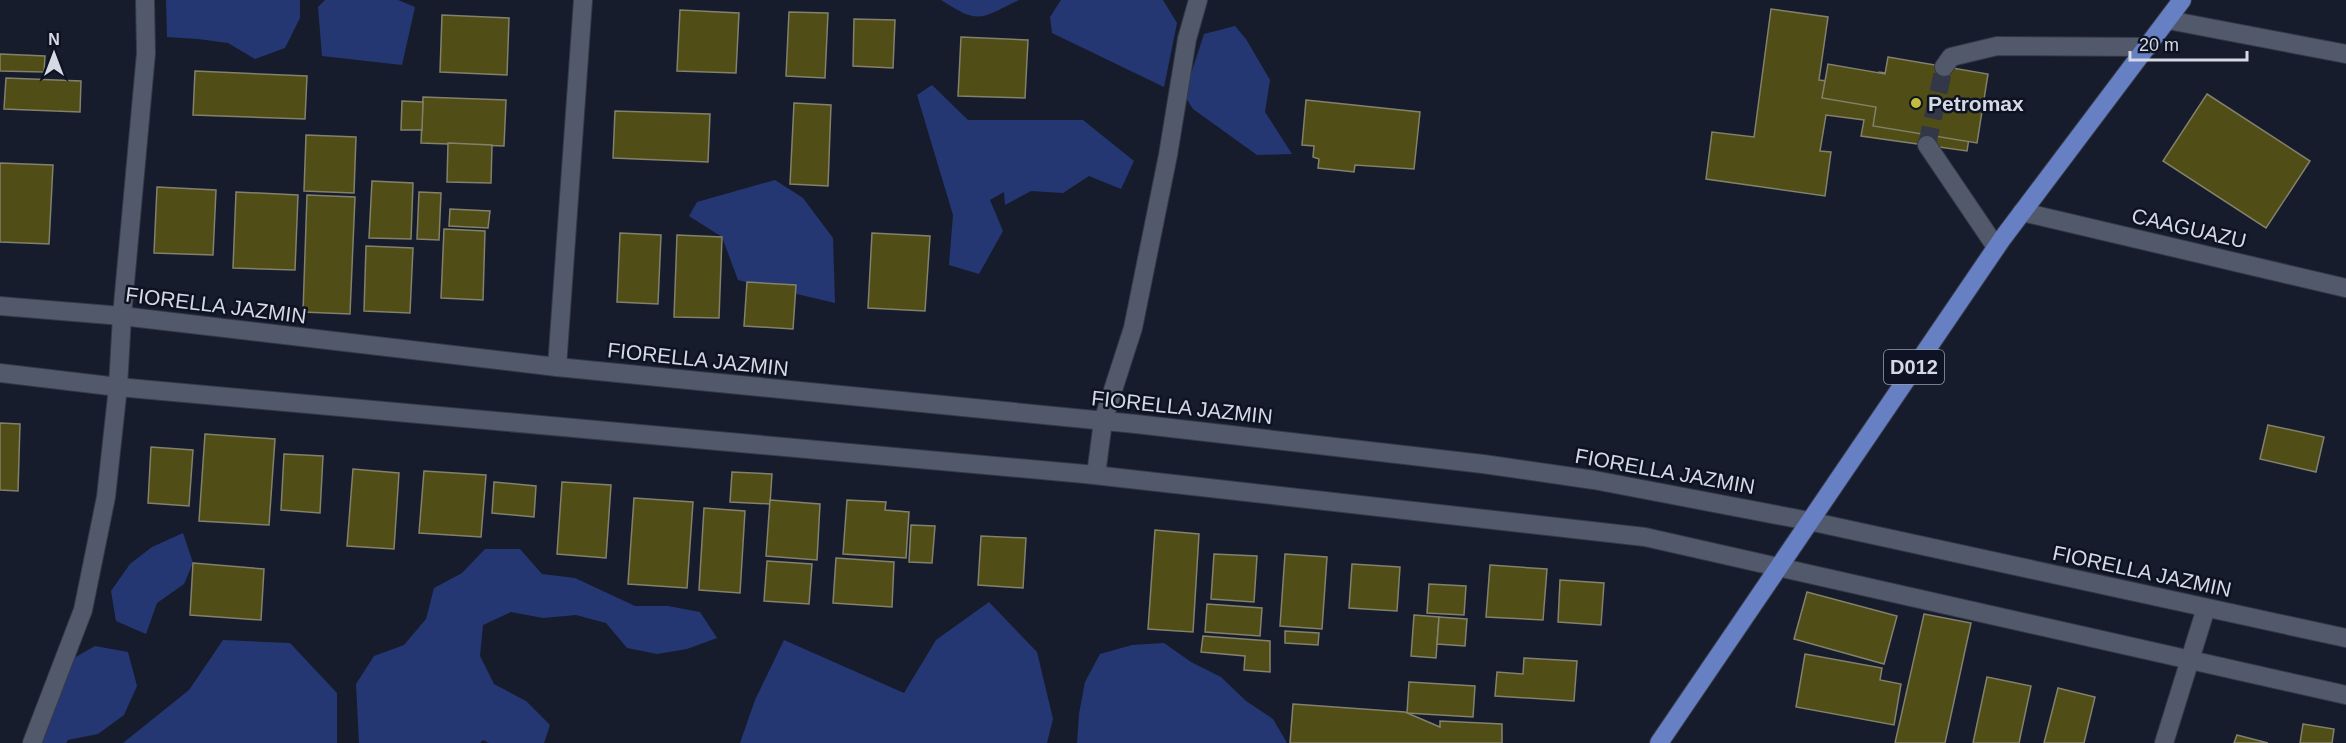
<svg xmlns="http://www.w3.org/2000/svg" width="2346" height="743" font-family="Arial,sans-serif">
<style>
.green{fill:#253772}
.building{fill:#514d16;stroke:#82816b;stroke-width:1.5}
.lines{fill:none;stroke-linecap:round;stroke-linejoin:round}
.minor-tunnel{stroke:#323848;stroke-width:18;stroke-dasharray:18 9;stroke-linecap:butt}
.minor-casing{stroke:#353946;stroke-width:20}
.major-casing{stroke:#353946;stroke-width:20}
.minor{stroke:#51596b;stroke-width:18}
.major{stroke:#677fc3;stroke-width:18}
.poi-dot{fill:#c5bc3d;stroke:#0d1322;stroke-width:2}
.labels{text-anchor:middle;dominant-baseline:central;stroke-width:5;stroke-linejoin:round;paint-order:stroke}
.shield{fill:#0d1322;stroke:#989eaa;stroke-width:1.5}
.shield-label{font-size:20px;font-weight:bold;fill:#d4d9e4}
.poi-label{font-size:21px;font-weight:bold;fill:#d4d9e4;stroke:#0d1322;text-anchor:start}
.street-label{font-size:21px;fill:#d4d9e4;stroke:#0d1322}
</style>
<rect width="100%" height="100%" fill="#161c2c"/>
<g class="green">
<path d="M166 0H300V18L285 48 255 59 228 43 198 39 167 37Z"/>
<path d="M325 0H398L415 7 402 65 322 56 318 7Z"/>
<path d="M941 0H1019C979 19 980 25 941 0Z"/>
<path d="M1061 0H1163L1177 23 1164 87 1052 33 1050 17Z"/>
<path d="M1235 26 1246 39 1270 80 1265 112 1292 154 1257 155 1193 109 1184 95 1204 34Z"/>
<path d="M932 85 968 120H1083L1134 161 1121 189 1089 176 1063 193 1031 191 1005 205 1004 192 990 200 1003 231 979 274 949 265 953 215 917 95Z"/>
<path d="M775 180 803 198 833 238 835 303 738 280 722 237 689 216 697 202Z"/>
<path d="M183 533 193 563 184 584 157 603 146 634 116 621 111 591 130 564 152 547Z"/>
<path d="M485 549H520L542 574 575 578 635 606H668L700 612 717 638 687 649 657 654 627 648 606 623 576 615 543 618 511 612 483 625 480 656 494 684 526 701 550 725 544 743H489L483 740 480 743H359L356 684 374 656 404 645 426 619 434 588 462 573Z"/>
<path d="M989 602 1037 652 1053 719 1047 743H740L755 700 784 640 904 693 936 640Z"/>
<path d="M223 640 290 643 337 693V743H123L189 690Z"/>
<path d="M1164 643 1191 662 1221 677 1246 701 1273 719 1287 743H1077L1079 714 1085 682 1100 654 1132 645Z"/>
<path d="M95 646 128 652 137 686 124 715 98 734 68 740 66 743H25L67 662Z"/>
</g>
<g class="building">
<path d="M1771 9 1828 17 1819 80 1877 87 1879 72 1977 86 1967 151 1861 136 1864 120 1826 115 1820 151 1831 152 1825 196 1706 179 1712 132 1754 137Z"/>
<path d="M680 10 739 13 736 73 677 71Z"/>
<path d="M789 12 828 13 825 78 786 76Z"/>
<path d="M442 15 509 18 507 75 440 72Z"/>
<path d="M854 19 895 20 893 68 853 66Z"/>
<path d="M961 37 1028 40 1025 98 958 96Z"/>
<path d="M0 54 45 56 44 72 0 71Z"/>
<path d="M1888 57 1988 74 1977 143 1873 126 1876 107 1822 98 1828 64 1885 74Z"/>
<path d="M195 71 307 76 305 119 193 115Z"/>
<path d="M6 78 81 81 80 112 4 109Z"/>
<path d="M2207 94 2310 161 2266 228 2163 161Z"/>
<path d="M423 97 506 100 504 146 421 143Z"/>
<path d="M1306 100 1420 112 1414 169 1355 165 1354 172 1318 168 1319 159 1313 157 1314 146 1302 145Z"/>
<path d="M402 101 423 102 422 130H401Z"/>
<path d="M794 103 831 105 828 186 790 184Z"/>
<path d="M615 111 710 114 708 162 613 158Z"/>
<path d="M306 135 356 137 354 193 304 191Z"/>
<path d="M448 143 492 145 491 183 447 182Z"/>
<path d="M0 163 53 165 49 244 0 242Z"/>
<path d="M372 181 413 183 411 239 369 238Z"/>
<path d="M157 187 216 190 213 255 154 253Z"/>
<path d="M236 192 298 195 295 270 233 268Z"/>
<path d="M419 192 441 193 439 240 417 239Z"/>
<path d="M307 195 355 197 350 314 303 312Z"/>
<path d="M450 209 490 211 488 228 449 226Z"/>
<path d="M444 229 485 231 483 300 441 298Z"/>
<path d="M620 233 661 235 658 304 617 302Z"/>
<path d="M872 233 930 236 925 311 868 308Z"/>
<path d="M677 235 722 237 719 318 674 317Z"/>
<path d="M366 246 413 248 410 313 364 311Z"/>
<path d="M747 282 796 285 793 329 744 326Z"/>
<path d="M0 423 20 424 18 491 0 490Z"/>
<path d="M2268 425 2324 437 2316 472 2260 459Z"/>
<path d="M205 434 275 439 269 525 199 521Z"/>
<path d="M151 447 193 450 189 506 148 503Z"/>
<path d="M284 454 323 456 320 513 281 510Z"/>
<path d="M353 469 399 473 394 549 347 546Z"/>
<path d="M424 471 486 475 481 537 419 533Z"/>
<path d="M732 472 772 474 770 504 730 502Z"/>
<path d="M494 482 536 486 534 517 492 513Z"/>
<path d="M562 482 611 485 606 558 557 554Z"/>
<path d="M634 498 693 502 687 588 628 584Z"/>
<path d="M770 500 820 504 817 560 766 556Z"/>
<path d="M847 500 886 502 885 510 909 512 906 558 843 554Z"/>
<path d="M704 508 745 511 740 593 699 590Z"/>
<path d="M911 525 935 526 932 563 909 562Z"/>
<path d="M1155 530 1199 534 1193 632 1148 629Z"/>
<path d="M981 536 1026 538 1023 588 978 585Z"/>
<path d="M1214 554 1257 556 1254 602 1211 599Z"/>
<path d="M1285 554 1327 557 1322 629 1280 626Z"/>
<path d="M836 558 894 562 892 607 833 603Z"/>
<path d="M767 561 812 564 809 604 764 601Z"/>
<path d="M193 563 264 569 261 620 190 615Z"/>
<path d="M1352 564 1400 567 1397 611 1349 608Z"/>
<path d="M1490 565 1547 569 1543 620 1486 617Z"/>
<path d="M1560 580 1604 583 1601 625 1558 622Z"/>
<path d="M1429 584 1466 586 1464 615 1427 613Z"/>
<path d="M1807 592 1897 616 1884 664 1794 639Z"/>
<path d="M1207 604 1262 608 1260 636 1205 632Z"/>
<path d="M1924 614 1971 623 1945 743H1895Z"/>
<path d="M1414 615 1439 617 1436 658 1411 656Z"/>
<path d="M1439 617 1467 619 1465 646 1437 644Z"/>
<path d="M1285 631 1319 633 1318 645 1285 643Z"/>
<path d="M1203 636 1270 641V672L1244 670 1245 656 1201 652Z"/>
<path d="M1805 654 1882 668 1880 680 1901 684 1894 725 1796 707Z"/>
<path d="M1524 658 1577 661 1574 701 1495 696 1497 672 1523 674Z"/>
<path d="M1987 677 2031 686 2019 743H1973Z"/>
<path d="M1409 682 1475 686 1473 717 1407 713Z"/>
<path d="M2058 688 2095 697 2084 743H2044Z"/>
<path d="M1293 704 1405 712 1440 727V721L1502 724V743H1290Z"/>
<path d="M2303 724 2334 729 2332 743H2300Z"/>
<path d="M2237 735 2268 743H2234Z"/>
</g>
<g class="lines">
<path class="minor-tunnel" d="M1927 145 1944 67"/>
<g class="minor-casing">
<g id="minor">
<path d="M2168 20 2346 54"/>
<path d="M1944 67 1951 57 1997 46 2148 47"/>
<path d="M1927 145 1996 247"/>
<path d="M2022 212 2346 288"/>
<path d="M0 306 122 316 557 367 1136 424 1483 464 1594 480 1809 521 2346 638"/>
<path d="M557 367 583 0"/>
<path d="M0 373 118 387 1085 474 1645 537 2346 695"/>
<path d="M1096 475 1103 421 1133 328 1168 155 1187 39 1198 0"/>
<path d="M32 743 83 610 106 497 118 387 122 316 146 53 145 0"/>
<path d="M2164 743 2206 608"/>
</g>
</g>
<g class="major-casing">
<path id="major" d="M1659 743 2002 239 2182 0"/>
</g>
<use href="#minor" class="minor"/>
<use href="#major" class="major"/>
</g>
<circle class="poi-dot" cx="1916" cy="103" r="6"/>
<g class="labels">
<rect class="shield" x="1884" y="350" width="60" height="34" rx="4.5"/>
<g class="shield-label">
<text x="1914" y="367">D012</text>
</g>
<g class="poi-label">
<text x="1928" y="103">Petromax</text>
</g>
<g class="street-label">
<text transform="translate(2189 228) rotate(13)">CAAGUAZU</text>
<text transform="translate(216 305) rotate(7)">FIORELLA JAZMIN</text>
<text transform="translate(698 359) rotate(6)">FIORELLA JAZMIN</text>
<text transform="translate(1182 407) rotate(6)">FIORELLA JAZMIN</text>
<text transform="translate(1665 471) rotate(10)">FIORELLA JAZMIN</text>
<text transform="translate(2142 571) rotate(12)">FIORELLA JAZMIN</text>
</g>
</g>
<g transform="translate(54 54)" stroke="#0d1322" stroke-width="4.5" paint-order="stroke">
<path d="M0-4.5L10 22L0 15L-10 22Z" fill="#d4d9e4"/>
<text y="-9" font-size="16" font-weight="bold" text-anchor="middle" fill="#d4d9e4">N</text>
</g>
<path d="M2130 51v9h117v-9" fill="none" stroke="#d4d9e4" stroke-width="3"/>
<text x="2139" y="51" font-size="18" fill="#d4d9e4" stroke="#0d1322" stroke-width="4.5" paint-order="stroke">20 m</text>
</svg>
